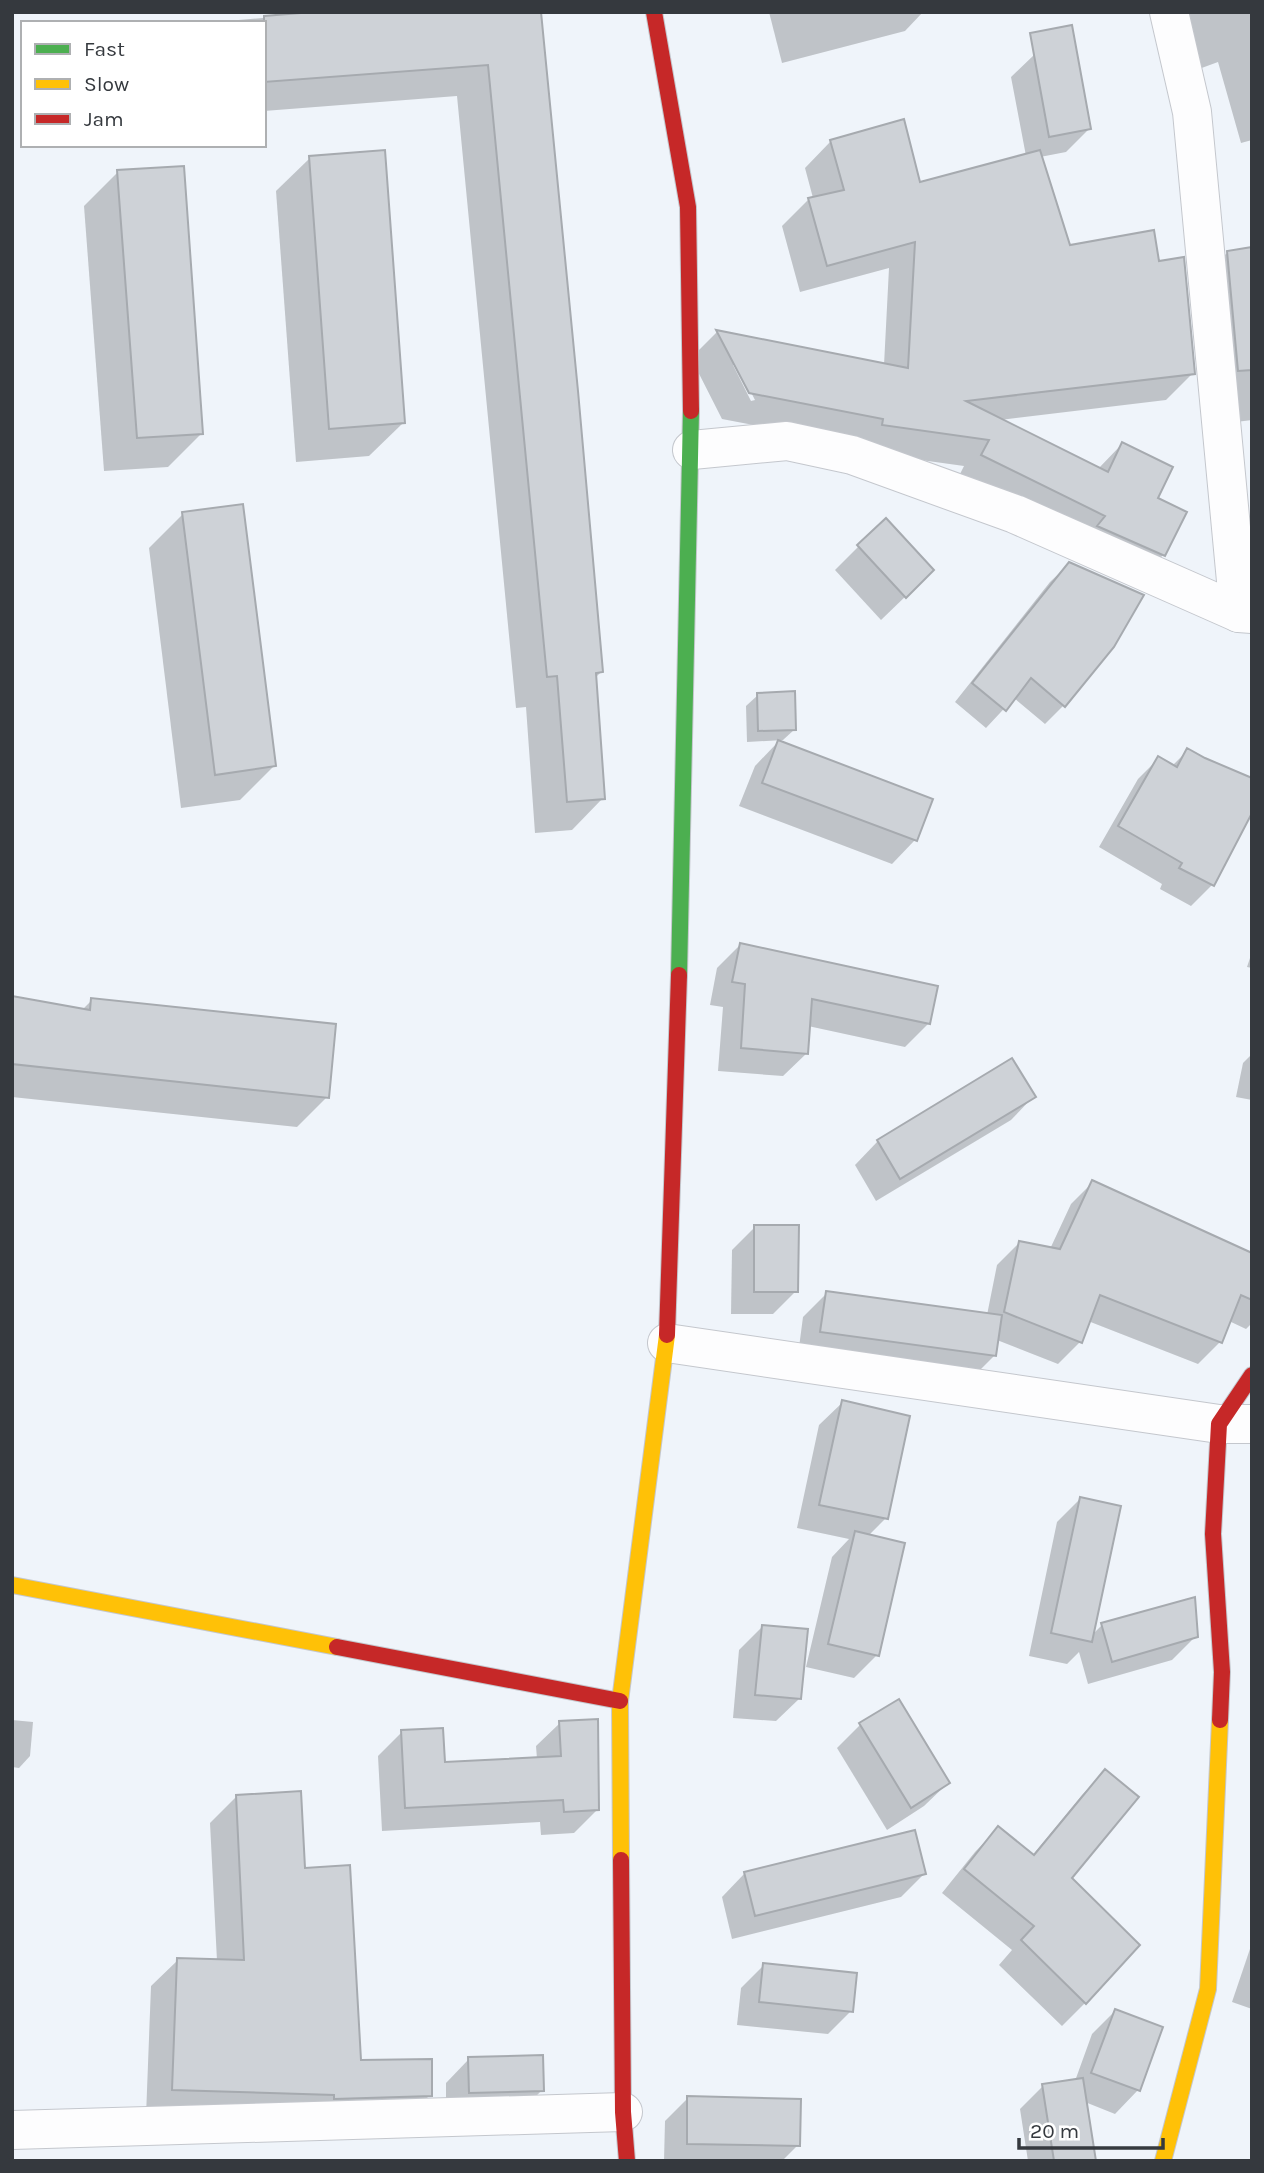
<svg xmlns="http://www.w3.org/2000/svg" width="1264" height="2173" font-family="Karla,sans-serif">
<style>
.shadow{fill:#0003;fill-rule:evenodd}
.building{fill:#ced2d7;stroke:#a6aaaf;stroke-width:2}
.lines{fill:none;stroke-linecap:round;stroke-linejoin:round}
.street-casing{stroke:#c4c7cd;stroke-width:40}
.fast-casing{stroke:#c4c7cd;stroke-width:18}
.slow-casing{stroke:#c4c7cd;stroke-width:18}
.jam-casing{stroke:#c4c7cd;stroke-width:18}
.street{stroke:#fdfdfe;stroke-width:38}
.fast{stroke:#4caf50;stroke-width:16}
.slow{stroke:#ffc107;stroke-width:16}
.jam{stroke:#c62828;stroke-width:16}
</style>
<rect width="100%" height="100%" fill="#eff4fa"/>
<g class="shadow">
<path d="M336 12H504L601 672 594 679 603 798 572 830 535 833 526 707 516 708 457 96 264 111V23H203Z"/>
<path d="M769 12H923L905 31 782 63Z"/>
<path d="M1184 12H1252V140L1241 143 1218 62 1188 73Z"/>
<path d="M1035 54 1089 129 1066 152 1040 157 1069 247 1158 263 1193 373 1166 400 1000 420 1098 469 1122 444 1163 555 1137 582 956 482 964 466 856 451 857 445 722 419 691 358 717 332 884 365 889 268 800 292 782 226 809 199 813 198 805 168 831 141 919 184 1026 156 1011 77ZM733 365H737L755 400 751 401Z"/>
<path d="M310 158 403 423 369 456 296 462 276 191Z"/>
<path d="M118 172 202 433 168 467 104 471 84 206Z"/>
<path d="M1252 249V420L1220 424 1204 276 1228 252Z"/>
<path d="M183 514 274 766 240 800 181 808 149 548Z"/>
<path d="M858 547 909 593 881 620 835 570Z"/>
<path d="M1069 564 1064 705 1045 724 1014 698 986 728 955 702 1050 582Z"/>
<path d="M758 695 795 729 783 740 747 742 746 706Z"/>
<path d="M778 742 915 840 892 864 739 806 755 766Z"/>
<path d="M1188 750 1252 809 1212 885 1191 906 1160 889 1162 884 1099 847 1138 779 1159 758 1172 766Z"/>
<path d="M740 945 929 1023 905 1047 808 1026 807 1053 783 1076 718 1071 723 1007 710 1005 717 968Z"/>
<path d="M1252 952V968L1247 967Z"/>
<path d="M12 998 82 1010 92 1000 327 1097 297 1127 12 1097Z"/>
<path d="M1252 1054V1100L1236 1097 1243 1063Z"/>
<path d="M1034 1096 1011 1120 876 1201 855 1165 878 1141Z"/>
<path d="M1093 1182 1252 1255V1323L1246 1329 1229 1321 1220 1342 1198 1364 1088 1321 1080 1342 1058 1364 997 1340 995 1355 971 1379 798 1355 803 1317 827 1293 987 1315 997 1265 1019 1243 1050 1249 1071 1204Z"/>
<path d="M755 1227 796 1291 773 1314H731L732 1250Z"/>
<path d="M843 1402 886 1518 868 1536 877 1655 854 1678 806 1667 832 1557 849 1539 797 1528 819 1425Z"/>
<path d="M1080 1499 1092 1635 1102 1625 1196 1636 1172 1660 1088 1684 1079 1652 1067 1664 1029 1656 1057 1522Z"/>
<path d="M763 1626 800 1698 776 1721 733 1718 739 1650Z"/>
<path d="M898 1701 948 1783 924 1806 887 1830 837 1748 860 1725Z"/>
<path d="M12 1720 33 1722 30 1756 19 1768 12 1767Z"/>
<path d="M560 1723 597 1810 574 1833 541 1835 540 1822 382 1831 378 1756 402 1732 443 1764 537 1759 536 1746Z"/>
<path d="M1105 1772 1070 1878 1085 2003 1062 2026 999 1965 1012 1950 942 1893 975 1852 998 1828 1032 1856 1082 1795Z"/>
<path d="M237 1796 304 1870 359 2061 430 2095 403 2122 146 2116 151 1986 178 1960 217 1961 210 1823Z"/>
<path d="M745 1873 924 1874 901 1897 732 1939 722 1897Z"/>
<path d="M1252 1943V2009L1232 2002Z"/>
<path d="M764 1965 851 2011 828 2034 737 2025 741 1988Z"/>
<path d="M1115 2011 1138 2090 1115 2114 1085 2102 1094 2161H1028L1020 2109 1043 2086 1075 2081 1092 2034Z"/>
<path d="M469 2059 542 2090 519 2114 446 2116V2083Z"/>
<path d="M688 2098 798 2145 782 2161H664L665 2121Z"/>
</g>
<g class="building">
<path d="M313 12H541L578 391 603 672 596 673 605 799 567 802 557 676 547 677 488 65 264 82V16Z"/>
<path d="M1072 25 1091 129 1049 137 1030 33Z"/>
<path d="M904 119 920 182 1040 150 1070 245 1154 230 1159 261 1184 257 1195 374 966 401 1108 472 1122 442 1173 467 1158 498 1187 512 1165 556 1097 526 1105 516 981 455 989 440 882 425 883 419 749 393 716 330 908 368 915 242 827 266 808 198 844 190 830 140Z"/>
<path d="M385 150 405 423 329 429 309 156Z"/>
<path d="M184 166 203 434 137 438 117 170Z"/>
<path d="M1252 247V370L1238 371 1227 251Z"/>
<path d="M243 504 276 766 215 775 182 512Z"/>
<path d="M886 518 934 570 906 598 857 545Z"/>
<path d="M1069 562 1144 595 1114 647 1065 707 1031 678 1006 711 972 683Z"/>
<path d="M795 691 796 730 758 731 757 693Z"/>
<path d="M778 740 933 799 917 841 762 783Z"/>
<path d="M1187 748 1205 758 1252 778V813L1214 886 1179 868 1182 863 1118 826 1158 756 1177 767Z"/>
<path d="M740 943 938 986 930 1024 812 999 808 1054 741 1048 745 984 732 982Z"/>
<path d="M12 996 90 1010 91 998 336 1024 329 1098 12 1064Z"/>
<path d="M1012 1058 1036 1097 900 1179 877 1140Z"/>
<path d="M1092 1180 1252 1253V1300L1241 1295 1222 1343 1100 1295 1082 1343 1004 1312 1019 1241 1060 1249Z"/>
<path d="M754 1225H799L798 1292H754Z"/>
<path d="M826 1291 1002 1315 996 1356 820 1332Z"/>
<path d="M842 1400 910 1416 888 1519 819 1505Z"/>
<path d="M1080 1497 1121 1506 1092 1642 1051 1633Z"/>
<path d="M855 1531 905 1543 879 1656 828 1644Z"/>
<path d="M1195 1597 1198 1637 1112 1662 1101 1623Z"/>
<path d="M762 1625 808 1629 801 1699 755 1695Z"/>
<path d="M899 1699 950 1783 911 1808 859 1723Z"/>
<path d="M598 1719 599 1810 564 1812 563 1800 405 1808 401 1730 443 1728 445 1762 561 1756 559 1721Z"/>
<path d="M1105 1769 1139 1797 1072 1878 1140 1945 1086 2004 1021 1940 1034 1926 964 1869 998 1826 1034 1855Z"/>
<path d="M301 1791 305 1868 350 1865 361 2060 432 2059V2096L334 2099V2095L172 2090 177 1958 244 1960 236 1795Z"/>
<path d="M915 1830 926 1874 755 1916 744 1872Z"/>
<path d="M763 1963 857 1973 853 2012 759 2002Z"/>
<path d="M1115 2009 1163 2027 1140 2091 1091 2073Z"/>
<path d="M543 2055 544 2091 469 2093 468 2057Z"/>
<path d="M1083 2078 1096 2161H1054L1042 2084Z"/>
<path d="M687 2096 801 2099 800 2146 687 2144Z"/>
</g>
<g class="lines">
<g class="street-casing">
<g id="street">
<path d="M1169 12 1192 112 1239 613"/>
<path d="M692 450 787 441 852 455 1015 514 1239 613 1252 614"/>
<path d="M667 1343 1219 1424H1252"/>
<path d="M12 2130 623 2112"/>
</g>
</g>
<g class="fast-casing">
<path id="fast" d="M679 975 691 411"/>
</g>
<g class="slow-casing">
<g id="slow">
<path d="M12 1585 337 1647"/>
<path d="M621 1860 620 1701 667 1335"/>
<path d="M1163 2161 1208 1989 1220 1720"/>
</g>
</g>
<g class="jam-casing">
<g id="jam">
<path d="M654 12 688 207 691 411"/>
<path d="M667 1335 679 975"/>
<path d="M337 1647 620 1701"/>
<path d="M1220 1720 1222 1672 1213 1534 1219 1424 1252 1375"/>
<path d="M621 1860 623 2112 627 2161"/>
</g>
</g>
<use href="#street" class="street"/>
<use href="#fast" class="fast"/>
<use href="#slow" class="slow"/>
<use href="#jam" class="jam"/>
</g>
<rect width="1264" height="2173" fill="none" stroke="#35393e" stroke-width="28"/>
<rect x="21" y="21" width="245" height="126" fill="#ffffff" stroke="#aeb0b2" stroke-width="2"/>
<rect x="35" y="44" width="35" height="10" fill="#4caf50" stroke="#aeb0b2" stroke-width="2"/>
<text x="84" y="56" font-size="21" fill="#35393e">Fast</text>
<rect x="35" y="79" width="35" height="10" fill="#ffc107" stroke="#aeb0b2" stroke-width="2"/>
<text x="84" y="91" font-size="21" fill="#35393e">Slow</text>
<rect x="35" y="114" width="35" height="10" fill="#c62828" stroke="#aeb0b2" stroke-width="2"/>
<text x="84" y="126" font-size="21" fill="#35393e">Jam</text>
<path d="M1019 2138v10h144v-10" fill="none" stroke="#35393e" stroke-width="3.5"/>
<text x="1030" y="2138" font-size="21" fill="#35393e" stroke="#ffffff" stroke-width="5" paint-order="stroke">20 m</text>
</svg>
